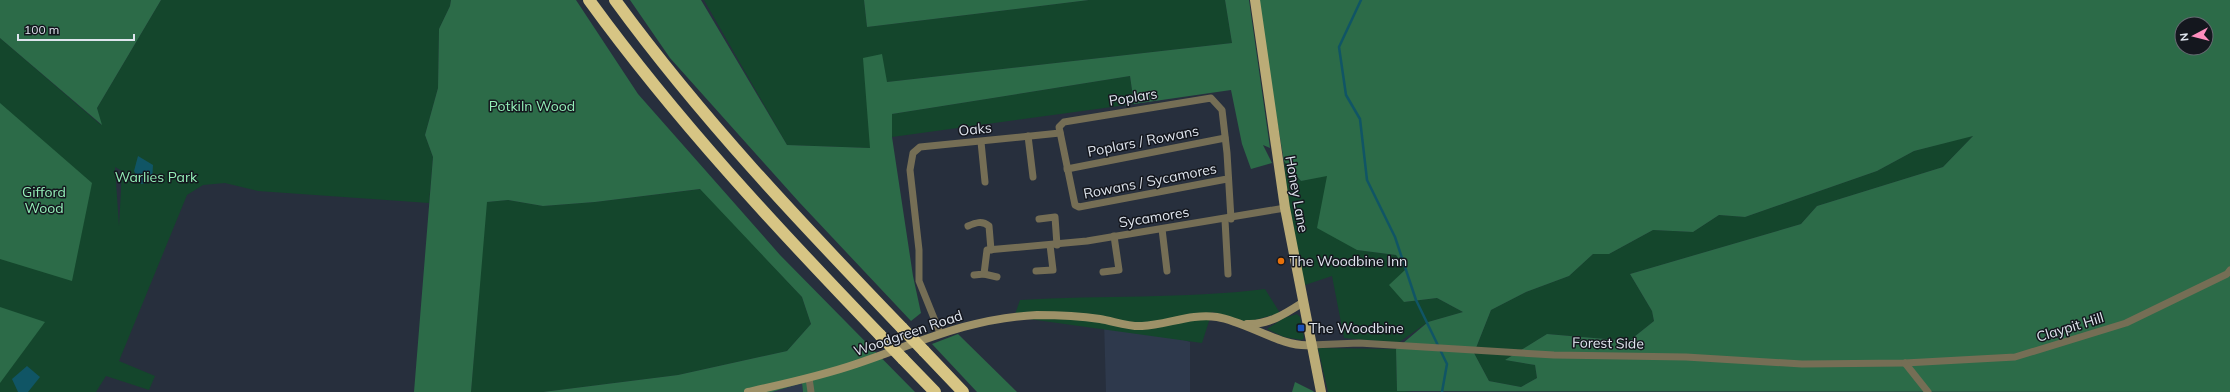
<svg xmlns="http://www.w3.org/2000/svg" width="2230" height="392" font-family="Mulish,sans-serif">
<style>
.built{fill:#2e394c}
.green{fill:#14462c;fill-rule:evenodd}
.forest{fill:#2c6b48;fill-rule:evenodd}
.water{fill:#105565}
.lines{fill:none;stroke-linecap:round;stroke-linejoin:round}
.stream{stroke:#105565;stroke-width:2.5}
.street{stroke:#756e55;stroke-width:7}
.secondary{stroke:#9d9168;stroke-width:8}
.primary{stroke:#bbac77;stroke-width:10}
.highway{stroke:#d7c584;stroke-width:12}
.highway-bridge{stroke:#d7c584;stroke-width:12}
.food-dot{fill:#e8710a;stroke:#14171e;stroke-width:1.5}
.transit-dot{fill:#1a4fb4;stroke:#14171e;stroke-width:1.5}
.labels{text-anchor:middle;dominant-baseline:central;stroke-width:3;stroke-linejoin:round;paint-order:stroke}
.street-label{font-size:14px;fill:#dfe5ee;stroke:#14171e}
.park-label{font-size:14px;fill:#94efb8;stroke:#14171e}
.poi-label{font-size:14px;fill:#dfe5ee;stroke:#14171e;text-anchor:start}
</style>
<rect width="100%" height="100%" fill="#272f3d"/>
<g class="built">
<path d="M1104 320 1141 326 1190 342V392H1106Z"/>
<path d="M802 383 803 392H772Z"/>
</g>
<g class="green">
<path d="M161 0H451L450 6 439 29 438 88 425 135 433 157 429 203 258 191 225 183 203 185 187 195 119 361 155 376 149 390 106 376 96 392H0V38L101 125 97 108ZM115 167 122 171 119 226Z"/>
<path d="M704 0H864L867 27 1089 0H1225L1232 43 887 82 864 58 871 148 787 145Z"/>
<path d="M1130 76 1134 104 892 137V114Z"/>
<path d="M1974 135 1943 167 1817 206 1801 224 1630 274 1652 311 1654 321 1629 341 1547 334 1506 360 1535 365 1537 378 1521 387 1489 381 1474 353 1491 310 1526 292 1569 276 1593 254H1609L1653 230 1693 232 1719 215 1745 217 1877 171 1914 151Z"/>
<path d="M1284 161 1301 181 1327 175 1357 250 1396 255 1407 269 1404 302 1437 298 1463 312 1428 322 1398 343 1344 338 1332 276 1302 286 1288 204Z"/>
<path d="M701 189 802 297 811 324 787 351 678 375 543 392H471L486 202 508 200 543 206 595 202Z"/>
<path d="M1265 289 1280 313 1247 322 1212 312 1202 343 1014 317 1020 300C1102 295 1184 299 1265 289Z"/>
<path d="M1297 314 1300 317 1304 338 1302 340 1284 337 1267 329 1284 318Z"/>
<path d="M1318 348 1396 349 1397 390 1413 392H1328Z"/>
</g>
<g class="forest">
<path d="M0 0H161L97 108 102 125 0 38Z"/>
<path d="M451 0H576L638 94 780 255 915 392H803L802 383 772 392H543L678 375 787 351 811 324 802 297 700 189 595 202 543 206 508 200 487 202 471 392H414L433 157 425 135 438 88 439 29 450 6Z"/>
<path d="M630 0H701L787 145 870 148 863 58 882 54 887 82 1232 43 1225 0H1249L1270 148 1263 145 1272 163 1251 169 1242 144 1231 90 1134 104 1130 76 892 114V137L913 276 921 313 911 321 799 202 670 58Z"/>
<path d="M864 0H1089L867 27Z"/>
<path d="M1259 0H2230V392L1397 391 1396 349 1428 322 1463 312 1437 298 1404 302 1389 285 1406 269 1396 255 1357 250 1317 228 1327 176 1301 181 1284 161 1269 74ZM2182 24H2206V48H2182ZM1973 136 1943 167 1817 206 1801 224 1630 274 1652 311 1654 321 1629 341 1547 334 1505 360 1535 365 1537 378 1521 387 1489 381 1474 353 1491 310 1526 292 1569 276 1593 254H1609L1653 230 1693 232 1719 215 1745 217 1877 171 1914 151Z"/>
<path d="M0 103 92 183 72 281 0 259Z"/>
<path d="M0 307 45 322 0 383Z"/>
<path d="M958 334 1017 392H977L932 344Z"/>
<path d="M1295 382 1313 391 1314 392H1292Z"/>
</g>
<g class="water">
<path d="M138 156 153 165 152 182 141 184 134 171Z"/>
<path d="M27 366 40 377 28 392H18L12 379Z"/>
</g>
<g class="lines">
<path class="stream" d="M1361 0 1339 47 1346 95 1360 119 1367 180 1395 237 1416 300 1447 364 1442 392"/>
<g class="street">
<path d="M1028 136 1033 177"/>
<path d="M981 142 985 182"/>
<path d="M1067 169 1225 138"/>
<path d="M1227 179 1079 207 1075 205 1059 127 1064 122 1211 98 1222 110 1227 153 1231 219"/>
<path d="M1039 219 1055 217 1057 245"/>
<path d="M1225 220 1228 274"/>
<path d="M968 226C975 223 982 220 989 226L991 250"/>
<path d="M1162 229 1167 271"/>
<path d="M1036 271 1053 270 1050 245"/>
<path d="M1103 272 1119 270 1114 236"/>
<path d="M984 274 997 277"/>
<path d="M974 275 984 274 987 250 1087 241 1285 208"/>
<path d="M940 333 919 281V250L910 170 913 153 920 147 1060 133"/>
<path d="M1311 345 1359 343 1554 355 1686 357 1802 364 1905 363 2015 357 2126 323 2227 274 2230 270"/>
<path d="M1905 363 1928 392"/>
<path d="M809 378 811 392"/>
</g>
<g class="secondary">
<path d="M1247 324C1268 325 1285 314 1302 303"/>
<path d="M748 392C784 384 821 376 856 364 918 343 969 318 1037 315 1057 315 1080 316 1100 319 1113 321 1129 327 1142 326 1167 325 1191 313 1217 317 1248 322 1282 348 1311 345"/>
</g>
<path class="primary" d="M1255 0 1285 208 1321 392"/>
<g class="highway">
<path d="M589 0C676 120 777 228 880 335"/>
<path d="M615 0C701 118 801 223 902 328"/>
<path d="M924 351 963 392"/>
<path d="M903 359 935 392"/>
</g>
<g class="highway-bridge">
<path d="M902 328 924 351"/>
<path d="M880 335 903 359"/>
</g>
</g>
<circle class="food-dot" cx="1281" cy="261" r="4"/>
<rect class="transit-dot" x="1297" y="324" width="8" height="8" rx="2"/>
<g class="labels">
<g class="street-label">
<text transform="translate(1133 97) rotate(-9)">Poplars</text>
<text transform="translate(975 129) rotate(-6)">Oaks</text>
<text transform="translate(1143 141) rotate(-11)">Poplars / Rowans</text>
<text transform="translate(1150 181) rotate(-11)">Rowans / Sycamores</text>
<text transform="translate(1297 194) rotate(80)">Honey Lane</text>
<text transform="translate(1154 217) rotate(-9)">Sycamores</text>
<text transform="translate(2070 327) rotate(-17)">Claypit Hill</text>
<text transform="translate(908 333) rotate(-19)">Woodgreen Road</text>
<text transform="translate(1608 343) rotate(1)">Forest Side</text>
</g>
<g class="park-label">
<text x="532" y="106">Potkiln Wood</text>
<text x="156" y="177">Warlies Park</text>
<text x="44" y="192">Gifford<tspan x="44" dy="16">Wood</tspan></text>
</g>
<g class="poi-label">
<text x="1289" y="261">The Woodbine Inn</text>
<text x="1309" y="328">The Woodbine</text>
</g>
</g>
<g transform="translate(2194 36) rotate(263)"><circle r="19" fill="#14171e" stroke="#656971"/>
<path d="M0-3L7 15L0 10L-7 15Z" fill="#fe8ebe"/>
<text y="-6" font-size="11" font-weight="bold" text-anchor="middle" fill="#dfe5ee">N</text>
</g>
<path d="M18 34v6h116v-6" fill="none" stroke="#dfe5ee" stroke-width="2"/>
<text x="24" y="34" font-size="12" fill="#dfe5ee" stroke="#14171e" stroke-width="3" paint-order="stroke">100 m</text>
</svg>
